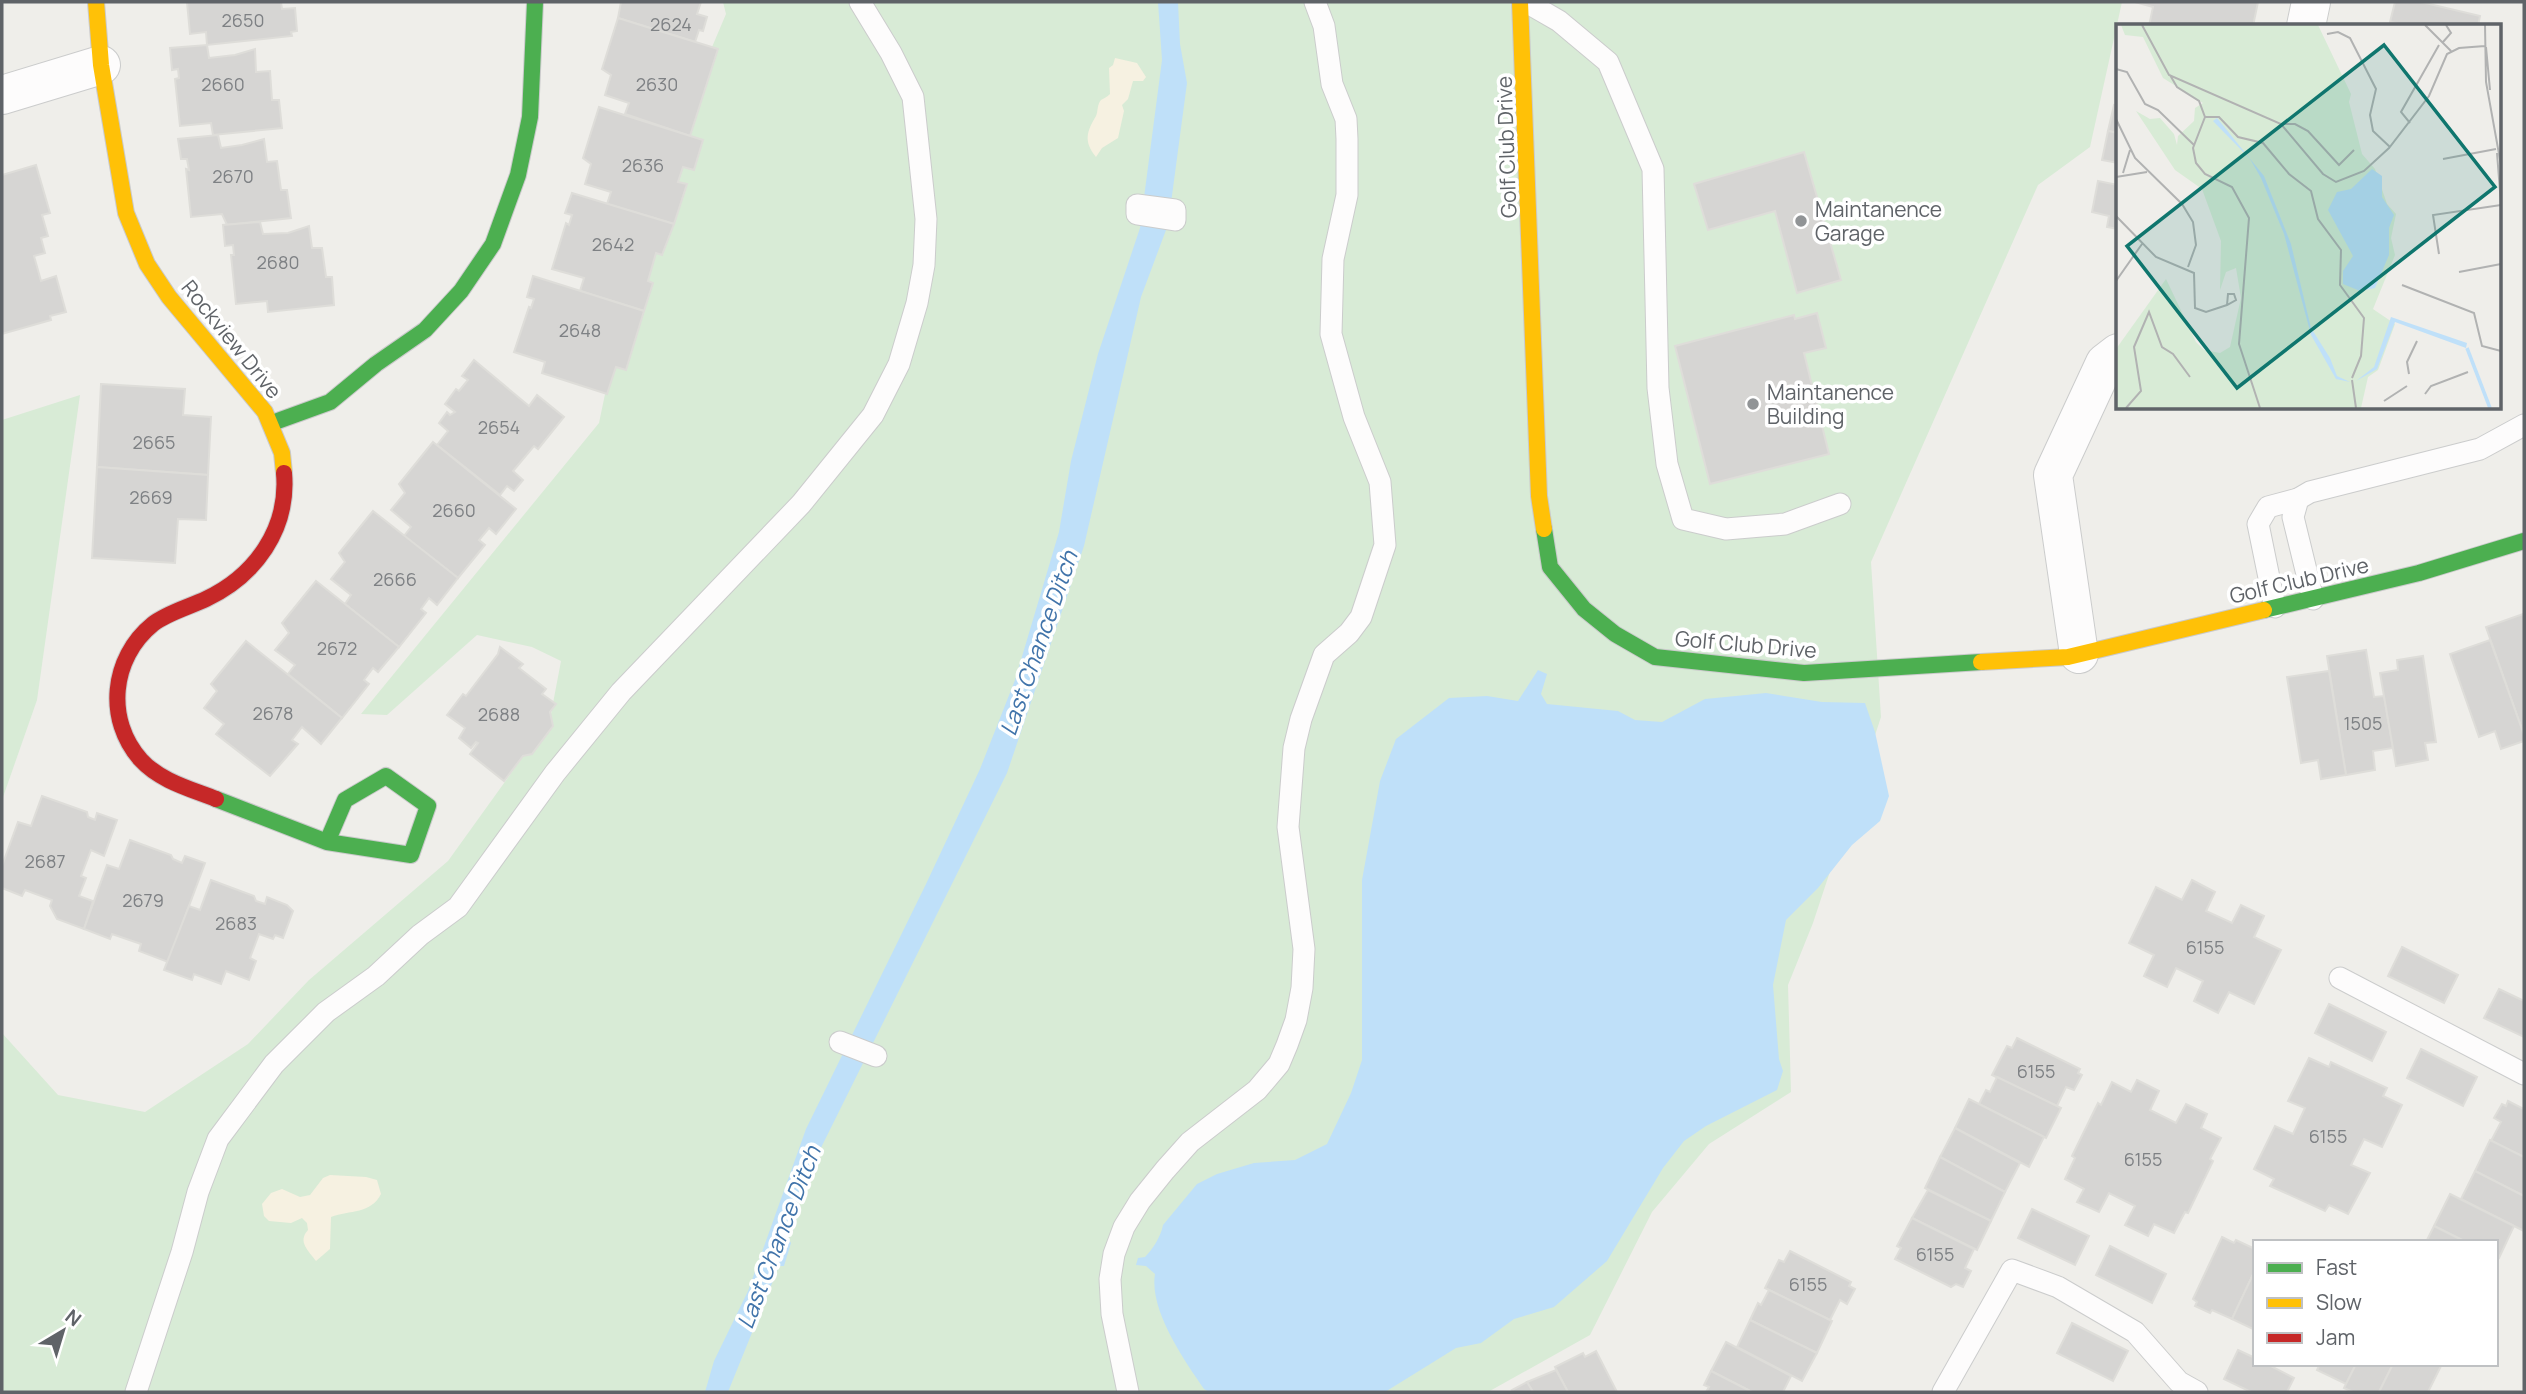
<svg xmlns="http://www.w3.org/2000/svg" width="2526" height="1394" font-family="Manrope,sans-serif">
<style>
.green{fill:#d8ebd6}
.sand{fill:#f6f1e1}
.water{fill:#bfe0f9}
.building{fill:#d6d5d3;stroke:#deddd9;stroke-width:2}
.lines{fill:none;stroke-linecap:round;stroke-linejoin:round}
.lane-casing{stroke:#cbcccc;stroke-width:23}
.street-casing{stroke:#cbcccc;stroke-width:40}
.fast-casing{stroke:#cacacb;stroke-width:18}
.slow-casing{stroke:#cacacb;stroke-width:18}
.jam-casing{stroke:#cacacb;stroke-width:18}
.lane{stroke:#fdfcfc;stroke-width:21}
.street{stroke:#fdfcfc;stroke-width:38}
.fast{stroke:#4caf50;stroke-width:16}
.slow{stroke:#ffc107;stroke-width:16}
.jam{stroke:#c62828;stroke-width:16}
.poi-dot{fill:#919496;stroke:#fff;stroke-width:2.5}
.labels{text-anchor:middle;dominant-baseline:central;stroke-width:7;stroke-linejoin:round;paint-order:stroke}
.number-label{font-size:18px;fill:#7e8184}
.street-label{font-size:21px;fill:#5f6368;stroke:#fff}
.poi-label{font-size:21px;fill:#5f6368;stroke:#fff;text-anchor:start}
.water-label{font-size:23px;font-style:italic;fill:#4174aa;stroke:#fff}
.inset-river{fill:none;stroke:#bfe0f9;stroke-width:3.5}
.inset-road{fill:none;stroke:#b1b2b2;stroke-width:2}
.view{fill:#0f766e;fill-opacity:0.15;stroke:#0f766e;stroke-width:3.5}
.inset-edge{fill:none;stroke:#5f6368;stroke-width:3.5}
</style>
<rect width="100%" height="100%" fill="#efeeea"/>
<g class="green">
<path d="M723 2H2122L2090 147 2038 185 1871 562 1881 717 1813 923 1788 985 1791 1092 1709 1144 1652 1212 1590 1335 1488 1392H2V1033L58 1095 145 1112 248 1044 309 980 448 861 550 719 561 661 532 647 477 635 387 715 361 714 599 423 615 346 656 237 690 99 726 14Z"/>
<path d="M80 395 37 700 2 800V420Z"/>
</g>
<g class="sand">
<path d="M1115 58 1137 63 1146 77 1143 81H1133L1128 99 1122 105 1124 111 1118 138 1102 148 1096 157C1083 141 1087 131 1096 116 1098 112 1097 104 1101 100 1104 98 1107 97 1110 94L1109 68 1113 65Z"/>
<path d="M330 1175 366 1177 377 1180 381 1194C371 1214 350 1210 331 1217L330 1249 316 1261C309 1251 297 1242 308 1230L307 1223 302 1218 291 1223 269 1221 264 1216 262 1204 271 1193 282 1189 300 1197 310 1195 323 1178Z"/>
</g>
<g class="water">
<path d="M1158 2H1178L1180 44 1187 83 1171 203 1166 230 1141 297 1084 546 1007 773 804 1182 787 1236 791 1243 784 1266H779L728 1392H705L714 1361 748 1291 806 1129 926 884 980 769 1015 680 1059 532 1071 461 1098 354 1140 228 1162 60Z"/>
<path d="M1538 670 1547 674 1541 694 1547 704 1618 711 1635 720 1662 722 1705 699 1766 693 1822 702 1865 703 1875 732 1889 796 1880 821 1852 845 1818 888 1786 920 1773 985 1779 1059 1783 1071 1777 1090 1706 1126 1684 1141 1663 1168 1607 1261 1554 1307 1514 1319 1481 1343 1456 1348 1385 1392H1209L1204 1389C1184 1360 1149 1310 1155 1274L1146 1266 1136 1265 1138 1258 1145 1257C1153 1249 1161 1236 1163 1225L1197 1184 1217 1174 1254 1163 1295 1160 1327 1144 1351 1093 1362 1060V880L1380 781 1396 739 1449 698 1487 696 1518 701Z"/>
</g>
<g class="building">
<path d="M187 2H281L282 9 295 8 297 31 291 32 292 36 207 45 206 32 190 34Z"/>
<path d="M621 2H701L697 14 707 17 703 31 699 30 695 42 618 18Z"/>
<path d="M2135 2H2258L2253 26H2149L2153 7Z"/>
<path d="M2395 2H2421L2480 16 2478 26H2399L2400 24 2390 22Z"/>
<path d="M618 18 718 49 690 136 625 114 629 103 605 95 611 75 602 69Z"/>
<path d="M207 45 209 58 235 55 255 49 256 72 270 71 272 100H279L282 128 213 135 211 123 180 126 175 79 179 78 178 69 172 70 170 48Z"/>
<path d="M2114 105 2118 106V133L2108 131Z"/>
<path d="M599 107 703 140 694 170 683 167 678 182 687 184 674 224 607 204 611 192 585 184 591 164 583 158Z"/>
<path d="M2108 131 2118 133V163L2102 160Z"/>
<path d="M218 135 221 148 242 145 264 139 267 162 277 161 281 190H287L291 218 227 225 222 214 191 217 186 169 189 170 187 159H181L178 139Z"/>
<path d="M1804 152 1841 280 1797 293 1775 211 1708 230 1694 184Z"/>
<path d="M36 165 50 213 42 215 48 236 41 238 45 253 34 256 41 281 56 276 66 312 50 316 51 320 2 334V175Z"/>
<path d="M2098 181 2118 185V229L2107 227 2109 216 2092 212Z"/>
<path d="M572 193 674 224 662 255 656 253 648 281 653 283 644 311 580 291 584 278 552 269 566 223 569 225 572 215 565 213Z"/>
<path d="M260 222 263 234 288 233 309 226 312 248H322L326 277H332L334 305 268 312 267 301 236 304 231 255H234L233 245 225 246 223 225Z"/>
<path d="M533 276 644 311 626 370 616 367 607 394 542 373 545 362 514 352 529 307 531 308 534 299 527 297Z"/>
<path d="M1817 313 1826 348 1804 353 1829 454 1710 484 1675 346 1794 315 1795 319Z"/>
<path d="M474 360 529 406 537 395 564 417 538 449 534 446 513 471 523 480 514 491 507 486 500 495 437 445 448 431 439 423 447 412 450 415 455 412 445 404 456 389 459 391 468 380 462 376Z"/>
<path d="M101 384 185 389 183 415 211 417 208 475 97 467Z"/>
<path d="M433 442 516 509 496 534 489 528 479 540 485 545 458 578 404 536 411 527 391 510 405 493 399 484Z"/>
<path d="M97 467 208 475 206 520 178 519 175 563 92 558Z"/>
<path d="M373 511 458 578 437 605 429 598 421 609 426 613 399 647 345 604 351 595 331 579 345 562 339 553Z"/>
<path d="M316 581 399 647 378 672 373 668 364 680 369 684 342 718 288 674 295 665 275 650 289 633 282 623Z"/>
<path d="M2523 614 2524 617V735L2486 627Z"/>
<path d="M2490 640 2524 735V741L2501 749 2495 731 2479 737 2450 654Z"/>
<path d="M246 641 342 718 321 744 302 727 292 740 298 744 270 776 216 734 224 724 204 708 217 691 211 684Z"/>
<path d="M500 647 523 664 519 668 546 689 542 694 556 704 550 712 553 726 532 754 523 756 504 781 470 754 478 743 476 742 471 748 459 738 465 728 447 715 463 694 466 696 498 654Z"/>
<path d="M2366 650 2374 697 2384 696 2393 748 2373 751 2375 770 2346 775 2327 656Z"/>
<path d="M2423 656 2436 742 2425 743 2428 760 2396 766 2380 673 2398 670 2397 660Z"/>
<path d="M2329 671 2346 775 2321 779 2318 760 2301 763 2287 677Z"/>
<path d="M42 796 87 812 88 817 95 820 97 813 117 820 104 856 91 850 81 876 86 878 79 896 93 901 84 929 57 919 50 906 52 900 25 890 22 896 2 888V866L18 822 31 826Z"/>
<path d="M130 840 171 855 173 859 182 863 185 856 205 863 168 962 139 951 141 944 112 934 110 939 84 929 107 865 119 869Z"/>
<path d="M211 880 254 896 256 901 265 904 267 897 287 905 293 911 283 938 275 935 273 939 259 934 250 958 256 961 249 980 226 971 221 984 194 974 192 980 164 970 189 906 200 910Z"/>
<path d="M2192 880 2215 892 2206 911 2232 923 2241 905 2264 916 2254 937 2281 950 2254 1004 2229 992 2218 1013 2194 1001 2203 981 2176 968 2167 987 2144 976 2154 955 2129 943 2156 887 2182 900Z"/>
<path d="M2402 947 2458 975 2444 1003 2388 976Z"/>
<path d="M2499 989 2524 1001V1037L2484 1018Z"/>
<path d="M2329 1004 2386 1032 2372 1061 2315 1033Z"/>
<path d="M2017 1038 2080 1069 2078 1073 2082 1075 2074 1090 2066 1087 2057 1106 1992 1075 2007 1046 2012 1048Z"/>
<path d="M2421 1049 2477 1077 2463 1106 2407 1078Z"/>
<path d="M2309 1058 2329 1067 2331 1062 2387 1088 2383 1096 2402 1105 2382 1147 2364 1139 2351 1165 2370 1173 2348 1214 2329 1205 2325 1211 2270 1186 2274 1179 2254 1169 2275 1126 2293 1134 2305 1108 2288 1101Z"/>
<path d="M1997 1077 2061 1108 2046 1138 1979 1104 1986 1090 1990 1092Z"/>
<path d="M2137 1080 2159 1091 2150 1110 2176 1123 2186 1104 2207 1114 2201 1128 2221 1138 2210 1159 2213 1161 2188 1213 2185 1212 2174 1233 2154 1224 2148 1236 2125 1225 2135 1206 2109 1193 2099 1212 2077 1202 2084 1189 2065 1179 2075 1158 2072 1156 2098 1103 2101 1105 2112 1082 2131 1092Z"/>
<path d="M1969 1099 2044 1137 2029 1167 1955 1128Z"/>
<path d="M2508 1101 2524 1109V1157L2491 1141 2501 1122 2494 1118 2502 1104 2506 1106Z"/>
<path d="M1955 1128 2020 1163 2005 1192 1940 1157Z"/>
<path d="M2490 1140 2524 1157V1196L2475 1171Z"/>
<path d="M1940 1157 2005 1192 1991 1221 1925 1188Z"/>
<path d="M2475 1171 2524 1196V1231L2461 1199Z"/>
<path d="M1928 1190 1991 1221 1977 1250 1912 1218Z"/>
<path d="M2450 1194 2514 1226 2499 1258 2496 1257V1242H2466L2434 1226Z"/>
<path d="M2032 1209 2089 1236 2075 1265 2018 1238Z"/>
<path d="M1912 1218 1974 1249 1965 1268 1971 1271 1963 1287 1956 1284 1951 1287 1895 1259 1901 1248 1897 1246Z"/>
<path d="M2434 1226 2466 1242H2426Z"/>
<path d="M2222 1237 2234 1243 2236 1240 2255 1249V1270L2232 1319 2212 1310 2210 1313 2195 1306 2197 1302 2193 1299Z"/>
<path d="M2110 1246 2166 1274 2152 1303 2096 1275Z"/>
<path d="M1790 1251 1851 1282 1849 1286 1855 1289 1847 1304 1840 1300 1830 1320 1765 1288 1779 1260 1784 1262Z"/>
<path d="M2255 1270V1330L2232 1319Z"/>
<path d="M1769 1290 1832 1321 1817 1353 1750 1320 1758 1303 1761 1305Z"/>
<path d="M1750 1320 1817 1353 1802 1381 1737 1347Z"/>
<path d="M2072 1323 2128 1351 2113 1381 2057 1353Z"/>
<path d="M1726 1342 1791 1376 1783 1392H1752L1711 1371Z"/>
<path d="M2238 1350 2255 1358V1364H2267L2294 1378 2287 1392H2251L2224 1379Z"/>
<path d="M1596 1351 1617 1392H1568L1555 1367 1583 1353 1585 1357Z"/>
<path d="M2320 1364H2356L2346 1384 2317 1370Z"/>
<path d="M2356 1364H2393L2379 1392H2353L2344 1388Z"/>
<path d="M2393 1364H2442L2428 1392H2379Z"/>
<path d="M1556 1370 1568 1392H1533L1527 1382Z"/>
<path d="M1711 1371 1752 1392H1706L1709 1387 1704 1385Z"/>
<path d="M1527 1382 1533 1392H1514L1512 1390Z"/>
</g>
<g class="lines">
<g class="lane-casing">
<g id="lane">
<path d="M1526 2 1559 21 1608 62 1653 169 1658 388 1667 464 1683 519 1726 529 1785 524 1840 504"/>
<path d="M1137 205 1175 210V220L1137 214Z"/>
<path d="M2313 599 2293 517 2298 499 2310 492 2480 449 2524 425"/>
<path d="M2275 607 2258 524 2268 507 2298 499"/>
<path d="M2340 978 2524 1074"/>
<path d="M840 1042 876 1056"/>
<path d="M136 1392 182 1252 198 1192 218 1139 274 1064 326 1012 376 976 420 935 458 907 555 773 621 692 801 504 873 415 899 364 917 303 924 265 926 219 913 97 891 53 860 2"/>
<path d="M1128 1392 1112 1314 1110 1279 1114 1254 1124 1227 1140 1201 1165 1170 1190 1142 1257 1090 1279 1064 1287 1045 1296 1020 1302 988 1304 949 1288 827 1294 748 1301 719 1324 655 1349 633 1361 617 1385 545 1380 482 1354 417 1331 334 1333 259 1347 195V139L1346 119 1332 84 1324 26 1315 2"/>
<path d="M1943 1392 2012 1270 2058 1287 2135 1332 2179 1382 2197 1392"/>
</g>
</g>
<g class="street-casing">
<g id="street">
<path d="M2306 26 2311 2"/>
<path d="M2 95 101 65"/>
<path d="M2079 654 2053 475 2105 363 2118 353"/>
</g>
</g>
<g class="fast-casing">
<g id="fast">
<path d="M272 423 330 402 376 364 425 330 461 291 493 244 518 175 530 117 535 2"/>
<path d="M1544 529 1550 567 1584 609 1615 634 1655 657 1804 673 1981 662"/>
<path d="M2264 610 2419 573 2524 541"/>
<path d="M216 799 327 842 411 855 428 806 386 776 345 800 327 842"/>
</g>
</g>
<g class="slow-casing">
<g id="slow">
<path d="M96 2 101 65 126 213 147 264 169 297 265 412 282 453 284 473"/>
<path d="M1520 2 1539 496 1544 529"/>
<path d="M1981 662 2068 657 2264 610"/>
</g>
</g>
<g class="jam-casing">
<path id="jam" d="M216 799C191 789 160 781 141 760 105 720 111 658 153 624 167 613 189 607 206 599 255 576 289 529 284 473"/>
</g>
<use href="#lane" class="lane"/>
<use href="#street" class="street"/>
<use href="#fast" class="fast"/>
<use href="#slow" class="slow"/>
<use href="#jam" class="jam"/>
</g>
<g class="poi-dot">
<circle cx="1801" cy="221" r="7"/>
<circle cx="1753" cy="404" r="7"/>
</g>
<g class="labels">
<g class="number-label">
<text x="243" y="20">2650</text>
<text x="671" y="24">2624</text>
<text x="223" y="84">2660</text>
<text x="657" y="84">2630</text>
<text x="643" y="165">2636</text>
<text x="233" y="176">2670</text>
<text x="613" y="244">2642</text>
<text x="278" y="262">2680</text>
<text x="580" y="330">2648</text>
<text x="499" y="427">2654</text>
<text x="154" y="442">2665</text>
<text x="151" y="497">2669</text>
<text x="454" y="510">2660</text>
<text x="395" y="579">2666</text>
<text x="337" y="648">2672</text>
<text x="273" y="713">2678</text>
<text x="499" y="714">2688</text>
<text x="2363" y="723">1505</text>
<text x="45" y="861">2687</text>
<text x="143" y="900">2679</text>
<text x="236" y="923">2683</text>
<text x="2205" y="947">6155</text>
<text x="2036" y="1071">6155</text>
<text x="2328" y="1136">6155</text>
<text x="2143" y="1159">6155</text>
<text x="1935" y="1254">6155</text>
<text x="1808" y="1284">6155</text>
</g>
<g class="street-label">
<text transform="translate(1506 147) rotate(-92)">Golf Club Drive</text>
<text transform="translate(232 339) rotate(51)">Rockview Drive</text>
<text transform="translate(2299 580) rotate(-13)">Golf Club Drive</text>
<text transform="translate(1746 644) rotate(5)">Golf Club Drive</text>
</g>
<g class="poi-label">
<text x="1815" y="209">Maintanence<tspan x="1815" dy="24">Garage</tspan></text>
<text x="1767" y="392">Maintanence<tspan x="1767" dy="24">Building</tspan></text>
</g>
<g class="water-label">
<text transform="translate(1038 643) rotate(-71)">Last Chance Ditch</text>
<text transform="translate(778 1237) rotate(-69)">Last Chance Ditch</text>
</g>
</g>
<g transform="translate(2116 24)">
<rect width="385" height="385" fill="#efeeea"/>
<path d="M5 1H202L235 70 233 78 246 130 259 145 271 180 280 190 275 214 279 231 257 285 279 300 262 346 252 353 245 384H0V325L50 255 80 318 88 326 104 329 114 323 125 274 120 244 110 248 104 266 105 217 86 165 59 146 20 87 34 95 44 94 58 110 61 121 62 112 78 97 79 84 87 79 47 54 27 13 9 11Z" fill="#d8ebd6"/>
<path d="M101 94 148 152 175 220 195 304 214 334 221 352 234 358 220 355 195 311 168 210 145 154 134 135 97 97ZM256 145 266 152V173L278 191 273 204V231L259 264 244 267 227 260V247L237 232 212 186 221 168 235 165ZM275 293 351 319 350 324 279 298 261 345 240 357 258 343Z" fill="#bfe0f9"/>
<path class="inset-river" d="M351 324 374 384"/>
<path class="inset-road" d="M26 1 53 51 165 100 207 150 220 158 248 147 273 124 313 72 331 30 343 24 369 22M309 1 335 27M369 1 370 58 385 141M211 10 222 8 234 14 260 65 254 91 257 107 274 123M327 18 335 9 330 1M370 23 374 66M0 45 11 48 29 80 42 86 78 121M54 51 61 63 83 77 89 93H103L122 113 147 119 173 150 195 167 202 195 225 226 224 261 248 294 245 332 236 354M89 93 77 124 80 139 89 150 116 163 133 194 123 320 144 384M0 95 19 134 66 180 77 198 80 221 72 243M294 99 285 88 323 21M165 100H179L192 107 223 141 238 126M381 129 385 180M327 135 380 125M7 149 14 126M0 153 31 148M0 192 40 233 78 249 79 284 90 288 111 281 120 276 118 270H112L111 281M323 230 317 191 385 181M343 248 385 240M0 257 26 220M286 261 358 289 366 322 385 327M293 350 291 338 301 317M236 356 240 384M309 370 315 362 352 348M268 377 291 362M10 384 25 367 18 323 33 288 46 323 57 330 74 353"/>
<path class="view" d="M268 21 379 163 121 364 11 222Z"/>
<rect width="385" height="385" class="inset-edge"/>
</g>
<rect width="2526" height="1394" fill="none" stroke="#5f6368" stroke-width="7"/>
<rect x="2253" y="1240" width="245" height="126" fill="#ffffff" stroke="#bfc1c3" stroke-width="2"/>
<rect x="2267" y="1263" width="35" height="10" fill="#4caf50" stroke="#bfc1c3" stroke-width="2"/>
<text x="2316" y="1275" font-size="21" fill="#5f6368">Fast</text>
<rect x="2267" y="1298" width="35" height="10" fill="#ffc107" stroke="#bfc1c3" stroke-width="2"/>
<text x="2316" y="1310" font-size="21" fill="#5f6368">Slow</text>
<rect x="2267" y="1333" width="35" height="10" fill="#c62828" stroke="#bfc1c3" stroke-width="2"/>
<text x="2316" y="1345" font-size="21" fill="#5f6368">Jam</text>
<g transform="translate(63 1331) rotate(38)" stroke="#ffffff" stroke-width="5" paint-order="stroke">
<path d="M0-5L12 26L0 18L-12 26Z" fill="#5f6368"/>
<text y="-10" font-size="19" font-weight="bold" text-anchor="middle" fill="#5f6368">N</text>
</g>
</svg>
